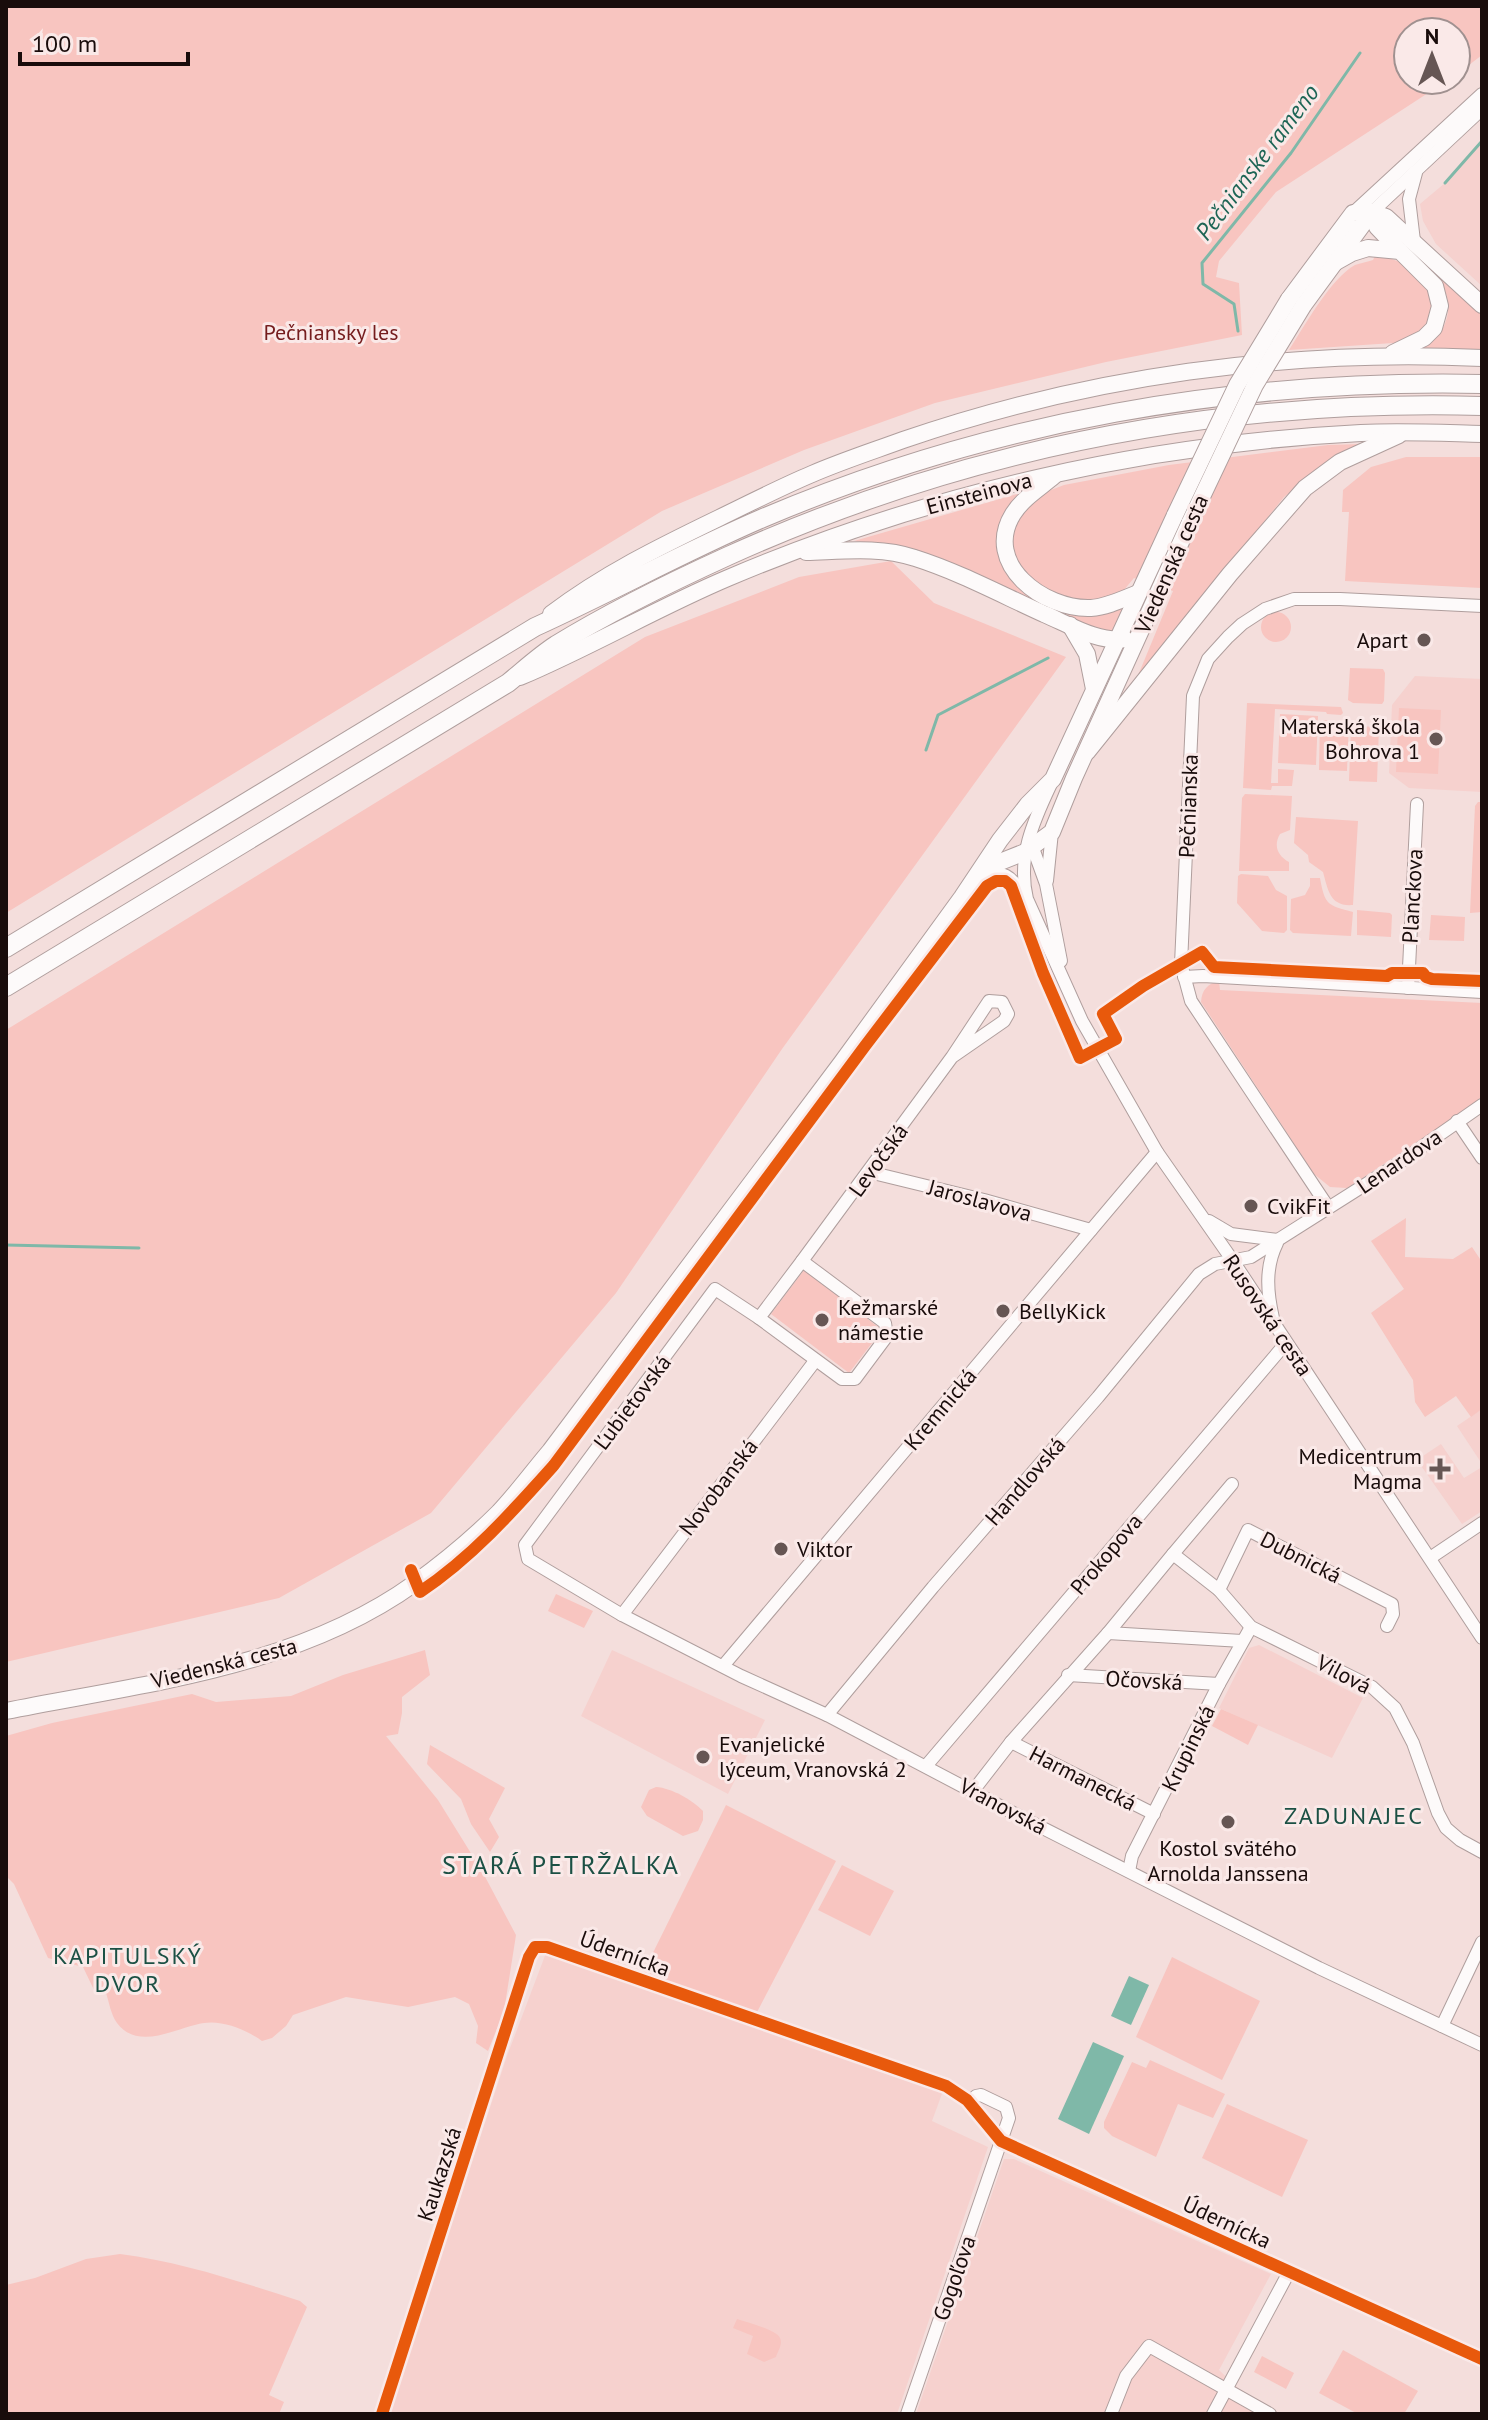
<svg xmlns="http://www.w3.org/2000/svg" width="1488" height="2420" font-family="'PT Sans',sans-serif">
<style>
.built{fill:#f6d1ce}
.green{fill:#f8c5c0}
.water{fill:#7fb8a8}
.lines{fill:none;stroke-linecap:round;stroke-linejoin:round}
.stream{stroke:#7fb8a8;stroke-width:3}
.minor-casing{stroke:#af9e9d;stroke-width:14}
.major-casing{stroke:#af9e9d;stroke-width:18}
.highway-casing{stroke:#af9e9d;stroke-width:20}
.minor{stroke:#fdfafa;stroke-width:12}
.major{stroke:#fdfafa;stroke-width:16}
.highway{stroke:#fdfafa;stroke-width:18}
.major-bridge-casing{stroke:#af9e9d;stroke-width:18;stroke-linecap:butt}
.major-bridge{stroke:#fdfafa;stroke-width:16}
.cycleway-casing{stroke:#fae9e8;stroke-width:17}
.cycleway{stroke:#e8590c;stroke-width:12}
.poi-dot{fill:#665654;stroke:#fae9e8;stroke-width:3}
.labels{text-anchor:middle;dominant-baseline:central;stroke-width:6;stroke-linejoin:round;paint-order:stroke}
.park-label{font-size:22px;fill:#751c1d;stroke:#fae9e8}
.street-label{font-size:22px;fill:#190c0b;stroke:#fae9e8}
.poi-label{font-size:22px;fill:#190c0b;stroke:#fae9e8;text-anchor:start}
.water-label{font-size:24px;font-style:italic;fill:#1d6555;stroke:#fae9e8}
.neighbourhood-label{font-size:24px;letter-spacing:2px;fill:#1b5044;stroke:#fae9e8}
.quarter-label{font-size:26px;letter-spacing:2px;fill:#1b5044;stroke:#fae9e8}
</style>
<rect width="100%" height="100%" fill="#f4dedc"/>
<g class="built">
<path d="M1482 141V286L1436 244 1423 221 1420 204 1445 183Z"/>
<path d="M1415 676 1482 679V792L1409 788 1389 773 1392 705Z"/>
<path d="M1482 1409V1464L1457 1426Z"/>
<path d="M1441 1444 1464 1478 1482 1467V1511L1462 1524 1417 1460Z"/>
<path d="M1259 1645 1363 1698 1332 1758 1219 1708 1249 1648Z"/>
<path d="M612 1650 765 1720 728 1794 581 1716Z"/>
<path d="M546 1953 943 2091 932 2121 988 2147 897 2414H389L507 2056Z"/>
<path d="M1004 2159H1014L1271 2274 1219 2370 1243 2393 1280 2414H916Z"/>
</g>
<g class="green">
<path d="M6 6H1482V55L1456 75V32H1408V80H1448L1276 192 1219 261 1216 277 1239 283 1242 335 1106 362 935 403 804 450 662 511 6 913Z"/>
<path d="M1387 225 1482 314V350L1423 348C1445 336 1456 308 1442 285 1430 267 1402 241 1387 225Z"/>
<path d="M1375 256 1386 257 1400 262 1427 284 1435 317 1408 342 1289 350C1304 327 1331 278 1355 265 1360 263 1368 262 1373 260Z"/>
<path d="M1362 444 1318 470 1284 497 1134 685 1173 591 1134 578 1123 591 1109 598 1085 603 1045 591 1015 563 1011 533 1016 518 1038 495 1064 485 1169 465 1328 445Z"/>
<path d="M1406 457H1482L1481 588 1345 581 1349 512H1342L1343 490 1371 467Z"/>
<path d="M1024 492 1000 556C1006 572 1013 587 1030 596 1043 602 1106 603 1125 605L1111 635 920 552 896 545 854 541Z"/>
<path d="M891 561 934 603 1066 657 782 1049 616 1293 431 1513 279 1598 6 1662V1030L645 637 799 577Z"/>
<circle cx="1276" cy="627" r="15"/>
<path d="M1350 668 1383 669 1385 673 1384 701 1382 704 1353 703 1348 700Z"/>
<path d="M1247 703 1341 707 1343 713 1341 715 1327 714 1326 712 1275 709 1271 783H1278V769L1294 770 1292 786H1272L1271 790 1243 788Z"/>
<path d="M1399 708 1441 710 1438 774 1396 772Z"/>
<path d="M1280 714 1318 716 1316 765 1278 763Z"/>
<path d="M1320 720 1349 721 1347 771 1319 770Z"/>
<path d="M1351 726 1379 727 1377 782 1349 781Z"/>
<path d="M1245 794 1292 796 1290 830 1280 834C1273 846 1278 856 1289 862V871H1239L1242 798Z"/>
<path d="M1478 802H1482V912L1470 913 1475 806Z"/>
<path d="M1296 817 1358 821 1353 905C1330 907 1328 890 1323 872L1309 862 1308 855 1294 843Z"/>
<path d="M1241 874 1268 876 1276 890 1287 896V930L1284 933 1262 931 1237 903 1238 876Z"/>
<path d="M1310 878H1320C1325 906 1328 905 1353 912L1351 936 1293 933 1290 930 1291 899 1305 895 1310 886Z"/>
<path d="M1357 910 1390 913 1392 915 1391 937 1357 935Z"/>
<path d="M1431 915 1465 917 1464 941 1429 940Z"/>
<path d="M1219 981 1220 990 1482 1003V1100L1347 1188 1330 1187 1314 1174 1201 1002C1202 990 1207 984 1219 981Z"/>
<path d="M1406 1218 1405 1257 1453 1259 1472 1247 1482 1262V1409L1471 1417 1456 1396 1425 1417 1415 1402 1413 1380 1371 1313 1404 1289 1371 1241Z"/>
<path d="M804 1270 882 1330 849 1373 771 1314Z"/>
<path d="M556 1594 593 1611 584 1628 548 1611Z"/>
<path d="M425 1650 430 1675 402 1697V1713L398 1734 386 1736 438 1800 482 1871 516 1935 504 2011 488 2051 476 2043 478 2026 469 2004 455 1997 408 2007 346 1997 293 2015 286 2026 272 2038 262 2041C247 2030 223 2020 204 2023 177 2027 139 2052 117 2023 111 2015 109 2002 106 1993L94 1990 83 1967 48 1958 14 1884 6 1876V1736L52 1723 192 1694 216 1702 291 1696 343 1675Z"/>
<path d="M1221 1709 1258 1725 1248 1745 1212 1726Z"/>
<path d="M430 1745 505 1788 489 1819 499 1837 490 1852 471 1824 461 1799 427 1764Z"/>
<path d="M656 1787C672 1788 692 1800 703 1811V1820L698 1831 683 1836 647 1816 641 1807 649 1790Z"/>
<path d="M726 1805 836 1861 756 2014 642 1975Z"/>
<path d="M842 1865 894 1891 870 1936 818 1910Z"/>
<path d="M1172 1957 1260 2001 1222 2080 1136 2037Z"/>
<path d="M1150 2060 1225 2094 1213 2118 1178 2104 1156 2157 1112 2136 1104 2128V2122L1132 2062 1146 2068Z"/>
<path d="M1227 2104 1308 2140 1282 2197 1202 2158Z"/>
<path d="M120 2254C182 2262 241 2282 300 2301L307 2307 269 2395 284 2402 279 2414H6V2285L35 2278 86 2259Z"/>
<path d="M737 2319C746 2322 777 2330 780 2338 783 2344 778 2351 776 2357L764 2362 747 2354 753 2336 733 2328Z"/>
<path d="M1343 2350 1418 2391 1404 2414H1358L1319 2393Z"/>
<path d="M1262 2356 1294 2373 1286 2389 1254 2372Z"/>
</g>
<g class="water">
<path d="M1129 1976 1149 1985 1131 2025 1111 2016Z"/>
<path d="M1093 2042 1124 2056 1089 2134 1058 2119Z"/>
</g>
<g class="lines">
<g class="stream">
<path d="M1445 183 1482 141"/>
<path d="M1238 331 1234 304 1203 284 1202 263 1291 153 1360 53"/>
<path d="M926 750 938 715 1048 658"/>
<path d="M6 1245 139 1248"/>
</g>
<g class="minor-casing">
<g id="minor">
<path d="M1372 212 1482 109"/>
<path d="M1353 213 1482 94"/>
<path d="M1414 241 1409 199 1416 173"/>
<path d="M1050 786C1033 822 1017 858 1027 899L1082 1021 1157 1152 1233 1261 1482 1638"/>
<path d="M1030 840 1046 884 1061 961"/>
<path d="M984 878C1005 868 1011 878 1023 894"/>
<path d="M1047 881 1052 832"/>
<path d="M1184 977 1203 976 1482 992"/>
<path d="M1408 988 1417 804"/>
<path d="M1457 1121 1482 1158"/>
<path d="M869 1172 984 1200 1091 1230"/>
<path d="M1328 1207 1191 1001 1181 964 1193 696 1208 659 1228 637 1242 624 1265 609 1294 599H1340L1482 606"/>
<path d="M1209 1221 1231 1234 1278 1240"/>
<path d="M802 1261 952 1057 989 1001 1002 1002 1008 1014 1004 1021 952 1057"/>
<path d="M802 1261 885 1323 887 1336 855 1379H842L759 1318Z"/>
<path d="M759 1318 715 1289 525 1545 528 1559 622 1615 741 1676 827 1715 1017 1815 1319 1968 1482 2045"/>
<path d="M1273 1318C1267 1292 1265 1267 1277 1243"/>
<path d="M1173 1554 1232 1484"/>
<path d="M1430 1558 1482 1523"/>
<path d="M1219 1590 1248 1530 1392 1604 1393 1614 1387 1626"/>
<path d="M622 1615 815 1361"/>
<path d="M1108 1633 1242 1641"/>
<path d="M723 1666 1157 1152"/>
<path d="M1068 1675 1219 1684"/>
<path d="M827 1715 933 1587 1098 1397 1199 1274 1215 1264 1251 1257 1393 1167 1482 1105"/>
<path d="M1011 1742 1154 1814"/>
<path d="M926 1766 1286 1343"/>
<path d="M973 1791 1011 1742 1108 1633 1173 1554 1219 1590 1251 1627 1372 1687 1395 1708 1413 1743 1438 1813 1446 1828 1460 1840 1482 1852"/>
<path d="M1129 1871 1132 1856 1219 1684 1251 1627"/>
<path d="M1442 2026 1482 1942"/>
<path d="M382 2414 529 1957 535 1947H547L946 2086 967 2100 1001 2141 1482 2359"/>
<path d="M907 2414 1009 2118 1006 2107 981 2095 976 2096 970 2103"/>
<path d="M1111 2414 1126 2376 1149 2346 1270 2414"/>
<path d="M1213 2414 1289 2272"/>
</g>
</g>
<g class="major-casing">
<g id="major">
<path d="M1372 212 1377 227 1400 251"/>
<path d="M1336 262 1352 253 1368 248 1400 251 1435 286 1440 306 1434 328 1424 338 1393 353"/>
<path d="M1289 299 1353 213 1372 212 1386 217 1482 305"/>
<path d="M1303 306 1372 212"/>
<path d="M1054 476C1040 488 1023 498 1013 514 982 564 1044 610 1091 608 1107 607 1123 599 1138 593"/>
<path d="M806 552C842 551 880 546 915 558 959 572 1002 595 1044 614 1068 624 1098 643 1125 639"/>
<path d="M551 614C604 574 659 547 719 518 750 503 781 487 812 474 842 461 873 451 903 440 1089 376 1286 349 1482 358"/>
<path d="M1070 625 1087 654 1094 689"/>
<path d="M520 677C591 647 657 608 728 578 928 493 1144 444 1361 433 1401 431 1442 433 1482 434"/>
<path d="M1087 752 1230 574 1305 488 1340 462 1399 435"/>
<path d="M983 877 995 864 1025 852 1052 832 1074 778 1190 522"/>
<path d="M6 1711C146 1683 297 1668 415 1583 444 1562 474 1537 499 1512 517 1493 533 1471 550 1451L842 1062 962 897 1000 840 1028 804 1053 779 1175 515"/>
</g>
</g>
<g class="highway-casing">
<g id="highway">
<path d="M6 948 535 627C612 592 686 551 763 518 991 421 1235 379 1482 384"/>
<path d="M6 987 508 683C524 670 539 656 556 645 608 613 671 582 728 556 967 448 1219 399 1482 406"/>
</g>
</g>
<use href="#minor" class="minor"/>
<use href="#major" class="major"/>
<use href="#highway" class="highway"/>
<g class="major-bridge-casing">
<g id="major-bridge">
<path d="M1175 515 1237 385 1289 299"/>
<path d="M1190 522 1255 385 1303 306"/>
</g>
</g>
<use href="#major-bridge" class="major-bridge"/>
<g class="cycleway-casing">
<g id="cycleway">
<path d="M411 1570 420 1592C472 1557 512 1512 554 1465L865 1046 987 886 996 881H1005L1011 886 1043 973 1080 1058 1116 1039 1103 1014 1143 986 1202 952 1214 967 1387 976 1392 973H1423L1426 977 1432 979 1482 981"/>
<path d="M382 2414 529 1957 535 1947H547L946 2086 967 2100 1001 2141 1482 2359"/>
</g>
</g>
<use href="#cycleway" class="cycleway"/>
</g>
<g class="poi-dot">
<circle cx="1424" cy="640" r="8"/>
<circle cx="1436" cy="739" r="8"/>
<circle cx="1251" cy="1206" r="8"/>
<circle cx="1003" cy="1311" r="8"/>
<circle cx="822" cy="1320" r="8"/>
<path d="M1436 1457h8v8h8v8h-8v8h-8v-8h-8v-8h8z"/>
<circle cx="781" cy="1549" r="8"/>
<circle cx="703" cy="1757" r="8"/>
<circle cx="1228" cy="1822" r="8"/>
</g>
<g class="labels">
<g class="park-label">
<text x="331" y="332">Pečniansky les</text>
</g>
<g class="street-label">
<text transform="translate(979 493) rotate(-15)">Einsteinova</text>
<text transform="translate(1171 564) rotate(-66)">Viedenská cesta</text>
<text transform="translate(1188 806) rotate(-88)">Pečnianska</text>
<text transform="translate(1412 896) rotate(-87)">Planckova</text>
<text transform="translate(878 1160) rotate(-54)">Levočská</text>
<text transform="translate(1399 1161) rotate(-34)">Lenardova</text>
<text transform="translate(980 1200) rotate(15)">Jaroslavova</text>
<text transform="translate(1268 1315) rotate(56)">Rusovská cesta</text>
<text transform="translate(632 1402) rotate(-53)">Ľubietovská</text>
<text transform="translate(940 1409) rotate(-50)">Kremnická</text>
<text transform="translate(1025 1481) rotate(-49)">Handlovská</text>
<text transform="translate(718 1487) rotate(-53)">Novobanská</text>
<text transform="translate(1106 1554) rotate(-50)">Prokopova</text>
<text transform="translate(1301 1557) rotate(27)">Dubnická</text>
<text transform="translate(224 1663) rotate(-14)">Viedenská cesta</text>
<text transform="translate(1344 1674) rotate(28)">Vilová</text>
<text transform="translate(1144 1680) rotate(3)">Očovská</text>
<text transform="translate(1188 1748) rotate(-64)">Krupinská</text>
<text transform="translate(1083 1778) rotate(27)">Harmanecká</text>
<text transform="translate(1003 1806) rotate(28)">Vranovská</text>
<text transform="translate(625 1953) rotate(20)">Údernícka</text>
<text transform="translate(439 2174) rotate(-72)">Kaukazská</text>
<text transform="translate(1227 2222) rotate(25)">Údernícka</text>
<text transform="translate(954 2278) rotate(-71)">Gogoľova</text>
</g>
<g class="poi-label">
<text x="1408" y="640" text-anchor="end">Apart</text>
<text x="1420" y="726" text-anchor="end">Materská škola<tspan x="1420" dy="25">Bohrova 1</tspan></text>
<text x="1267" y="1206">CvikFit</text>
<text x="838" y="1307">Kežmarské<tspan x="838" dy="25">námestie</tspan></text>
<text x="1019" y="1311">BellyKick</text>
<text x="1422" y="1456" text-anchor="end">Medicentrum<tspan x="1422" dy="25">Magma</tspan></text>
<text x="797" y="1549">Viktor</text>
<text x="719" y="1744">Evanjelické<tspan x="719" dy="25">lýceum, Vranovská 2</tspan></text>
<text x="1228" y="1848" text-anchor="middle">Kostol svätého<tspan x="1228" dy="25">Arnolda Janssena</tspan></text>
</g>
<g class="water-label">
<text transform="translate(1257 162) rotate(-53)">Pečnianske rameno</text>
</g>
<g class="neighbourhood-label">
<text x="1354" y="1815">ZADUNAJEC</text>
<text x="128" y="1955">KAPITULSKÝ<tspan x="128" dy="28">DVOR</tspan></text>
</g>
<g class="quarter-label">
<text x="561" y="1864">STARÁ PETRŽALKA</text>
</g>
</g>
<rect width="1488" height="2420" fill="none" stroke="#190c0b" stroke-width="16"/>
<g transform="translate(1432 56)"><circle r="38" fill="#fae9e8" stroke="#a09190" stroke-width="2"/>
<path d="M0-6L14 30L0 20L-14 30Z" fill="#665654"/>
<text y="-12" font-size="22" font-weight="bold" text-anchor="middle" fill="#190c0b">N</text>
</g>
<path d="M20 52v12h168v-12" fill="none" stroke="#190c0b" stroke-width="4"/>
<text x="32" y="52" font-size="24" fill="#190c0b" stroke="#fae9e8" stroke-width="6" paint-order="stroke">100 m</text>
</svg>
